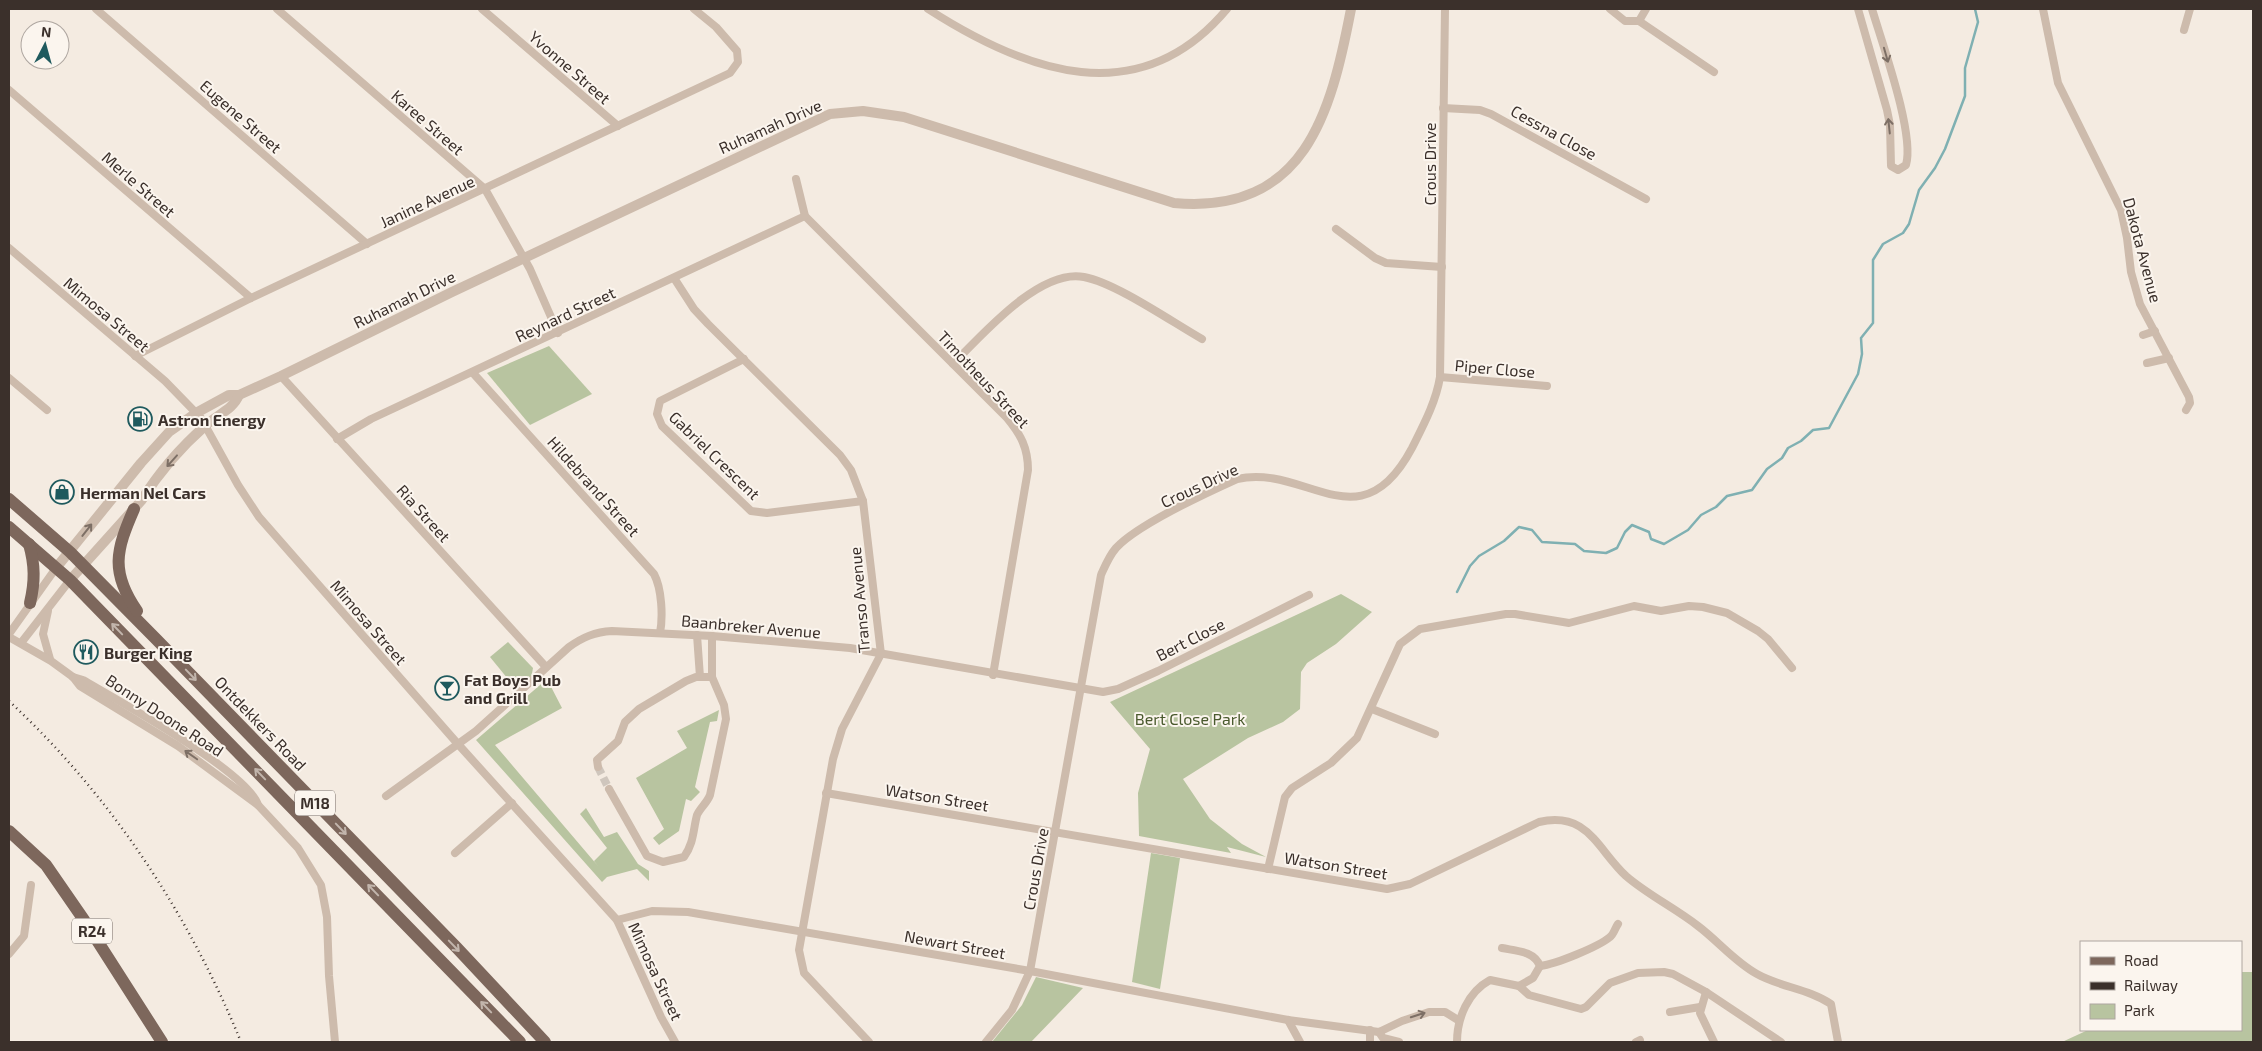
<svg xmlns="http://www.w3.org/2000/svg" width="2262" height="1051" font-family="'Exo 2',sans-serif">
<style>
.green{fill:#b8c4a0}
.lines{fill:none;stroke-linecap:round;stroke-linejoin:round}
.stream{stroke:#7fb0b2;stroke-width:2.5}
.minor-tunnel{stroke:#cfc6bd;stroke-width:8;stroke-dasharray:8 4;stroke-linecap:butt}
.minor{stroke:#cdbbac;stroke-width:8}
.tertiary{stroke:#cdbbac;stroke-width:10}
.primary{stroke:#7d675c;stroke-width:12}
.rail{stroke:#3b302b;stroke-width:2.5;stroke-dasharray:1 4;stroke-linecap:butt}
.oneway{stroke:#7d6f65}
.oneway2{stroke:#c2b5ac}
.labels{text-anchor:middle;dominant-baseline:central;stroke-width:4;stroke-linejoin:round;paint-order:stroke}
.shield{fill:#fbf5ee;stroke:#756b66;stroke-width:1}
.shield-label{font-size:15px;font-weight:bold;fill:#3b302b}
.street-label{font-size:16px;fill:#3b302b;stroke:#fbf5ee}
.poi-label{font-size:16px;font-weight:bold;fill:#3b302b;stroke:#fbf5ee;text-anchor:start}
.park-label{font-size:16px;fill:#4a5a2e;stroke:#fbf5ee}
</style>
<rect width="100%" height="100%" fill="#f4ebe1"/>
<g class="green">
<path d="M549 346 592 394 530 425 487 373Z"/>
<path d="M1341 594 1372 612 1336 644 1307 663 1301 672 1300 709 1283 722 1248 738 1183 779 1210 819 1242 844 1266 857 1227 847 1231 853 1139 836 1138 793 1150 749 1110 702Z"/>
<path d="M508 642 533 668 531 679 516 689 490 657Z"/>
<path d="M547 679 562 708 495 745 598 866 594 861 607 848 580 814 586 808 604 837 617 832 638 864 649 871V881L637 869 607 877 602 882 476 740Z"/>
<path d="M719 710 717 721 710 722 695 787 700 792 691 801 686 799 679 831 659 845 653 838 664 829 636 778 687 748 677 731Z"/>
<path d="M1151 853 1180 858 1160 989 1132 982Z"/>
<path d="M2241 972H2253V1042H2062L2088 1030H2241Z"/>
<path d="M1036 977 1083 988 1031 1042H992L1022 1005Z"/>
</g>
<g class="lines">
<path class="stream" d="M1457 592 1470 566 1479 556 1504 541 1519 527 1532 530 1542 542 1575 544 1584 551 1606 553 1617 548 1625 532 1632 525 1649 532 1651 539 1664 544 1688 530 1701 515 1716 507 1727 496 1752 490 1767 469 1782 458 1788 448 1801 441 1813 430 1829 428 1858 374 1862 354 1861 338 1873 323V260L1883 244 1903 233 1909 224 1919 190 1935 168 1945 149 1965 96V68L1978 22 1975 9"/>
<path class="minor-tunnel" d="M598 767 609 789"/>
<g class="minor">
<path d="M96 9 367 244"/>
<path d="M277 9 485 189 530 269 558 333"/>
<path d="M482 9 618 126"/>
<path d="M928 9C1026 72 1139 114 1227 9"/>
<path d="M1610 9 1625 21H1639L1714 72"/>
<path d="M1858 9 1887 110 1890 125 1891 166 1898 170 1906 165C1915 134 1882 43 1872 9"/>
<path d="M2043 9 2058 83 2121 210 2127 238 2131 272 2140 304 2189 397 2190 403 2186 410"/>
<path d="M1639 21 1646 9"/>
<path d="M2184 30 2190 9"/>
<path d="M9 90 251 298"/>
<path d="M1443 108 1480 110 1491 114 1646 199"/>
<path d="M796 179 805 216 1007 418C1021 435 1028 448 1028 470L993 675"/>
<path d="M1336 229 1375 258 1386 263 1442 267"/>
<path d="M9 248 165 381 201 418 238 485 259 517 457 743 617 920 661 1017 675 1042"/>
<path d="M674 278 694 309 708 324 840 455 851 470 863 501 881 654 842 729 833 759 799 950 804 973 869 1042"/>
<path d="M2143 335 2155 331"/>
<path d="M135 356 251 298 730 73 738 62 737 51 716 27 694 9"/>
<path d="M744 359 660 401 657 414 662 426 751 511 767 513 863 501"/>
<path d="M2147 363 2169 358"/>
<path d="M953 364C982 335 1040 268 1084 277 1116 283 1172 322 1202 339"/>
<path d="M473 373 654 574C662 589 663 617 660 633"/>
<path d="M281 376 546 667"/>
<path d="M1440 377 1547 386"/>
<path d="M9 378 47 410"/>
<path d="M337 439 371 419 805 216"/>
<path d="M48 611 43 634 50 659"/>
<path d="M9 634 56 568"/>
<path d="M697 635 700 677"/>
<path d="M9 637 51 661 73 677 80 686 178 746 258 805"/>
<path d="M21 643 70 580"/>
<path d="M73 677 83 680C117 700 248 772 258 805L298 848 321 885 327 917 329 976 335 1042"/>
<path d="M712 677V636"/>
<path d="M1372 709 1435 734"/>
<path d="M598 767 597 760 618 741 625 722 639 709 686 681 696 677H712L724 705 726 719 710 795C707 803 700 808 697 815 693 830 694 843 684 857L663 862 647 856 609 789"/>
<path d="M826 793 1387 889 1410 884 1539 822C1588 811 1597 849 1626 876 1648 895 1675 908 1698 926 1718 941 1735 962 1757 974 1780 987 1809 989 1831 1004L1838 1042"/>
<path d="M386 796 476 731 569 647C583 637 595 632 612 631L712 636 850 648 1103 692 1118 689 1158 671 1309 595"/>
<path d="M455 853 512 803"/>
<path d="M1268 869 1285 797 1292 788 1331 763 1357 738 1400 644 1420 629 1506 614H1515L1569 623 1634 606 1661 611 1689 606 1703 607 1727 613 1758 631 1768 639 1792 668"/>
<path d="M617 920 652 911 688 912 1030 971 1288 1020 1379 1032 1402 1021 1429 1012H1445L1458 1020"/>
<path d="M1502 948C1517 951 1534 951 1540 966L1533 978 1519 986"/>
<path d="M9 954 24 936 31 885"/>
<path d="M1540 966C1556 964 1598 947 1610 937 1614 934 1615 928 1618 924"/>
<path d="M1706 992 1700 1013 1714 1042"/>
<path d="M1670 1012 1700 1007"/>
<path d="M1288 1020 1300 1042"/>
<path d="M1379 1032 1383 1038 1399 1042"/>
<path d="M986 1042 1012 1010 1030 971 1101 575C1105 566 1109 556 1116 548 1138 524 1206 493 1237 479 1306 463 1360 546 1412 448 1423 426 1436 402 1440 377L1445 9"/>
<path d="M1370 1042V1030"/>
<path d="M1457 1042C1457 1018 1468 992 1490 980L1519 986 1529 995 1581 1009 1586 1007 1610 983 1638 973 1664 972 1673 974 1706 992 1781 1042"/>
<path d="M1636 1042 1640 1040"/>
</g>
<g class="tertiary">
<path d="M56 568 141 463 169 432 196 413 229 395H239L281 376 452 292 830 114 863 111 904 117 1174 203C1305 215 1331 113 1351 9"/>
<path d="M70 580 141 501C158 474 181 447 205 426 216 415 233 410 239 395"/>
</g>
<g class="primary">
<path d="M9 499 70 552 157 640 457 948 545 1042"/>
<path d="M134 509C116 550 110 572 137 611"/>
<path d="M9 527 70 580 520 1042"/>
<path d="M29 544C35 565 35 582 30 603"/>
<path d="M9 831 46 865 84 920 162 1042"/>
</g>
<path class="rail" d="M9 701C112 797 188 913 241 1042"/>
</g>
<defs><path id="oneway-shaft" d="M-6 0H5M1.5-3L5.5 0L1.5 3" fill="none" stroke-width="1.6" stroke-linecap="round" stroke-linejoin="round" transform="scale(1.25)"/></defs>
<g class="oneway">
<use href="#oneway-shaft" transform="translate(1886 55) rotate(74)"/>
<use href="#oneway-shaft" transform="translate(1889 126) rotate(-96)"/>
<use href="#oneway-shaft" transform="translate(172 461) rotate(132)"/>
<use href="#oneway-shaft" transform="translate(87 530) rotate(-52)"/>
<use href="#oneway-shaft" transform="translate(191 755) rotate(-145)"/>
<use href="#oneway-shaft" transform="translate(1418 1015) rotate(-18)"/>
</g>
<g class="oneway2">
<use href="#oneway-shaft" transform="translate(117 629) rotate(-134)"/>
<use href="#oneway-shaft" transform="translate(191 675) rotate(46)"/>
<use href="#oneway-shaft" transform="translate(260 774) rotate(-134)"/>
<use href="#oneway-shaft" transform="translate(341 829) rotate(46)"/>
<use href="#oneway-shaft" transform="translate(373 890) rotate(-134)"/>
<use href="#oneway-shaft" transform="translate(454 946) rotate(46)"/>
<use href="#oneway-shaft" transform="translate(486 1007) rotate(-134)"/>
</g>
<defs>
<g id="fuel-ring" transform="scale(1.25)"><circle r="9.5" fill="#fbf5ee" stroke="#1f5a5e" stroke-width="1.5"/><path d="M-5.5-6h7V0h2V4h1.3V-2.5L3-4.5l.8-.8L6-3V5H2.5V1h-1V6h-7ZM-4.2-4.7v3.2H.2V-4.7Z" fill="#1f5a5e"/></g>
<g id="shop-ring" transform="scale(1.25)"><circle r="9.5" fill="#fbf5ee" stroke="#1f5a5e" stroke-width="1.5"/><path d="M-5-2.5h2.3a2.7 3.5 0 0 1 5.4 0H5L5.5 6h-11ZM-1.5-2.5h3a1.5 2.3 0 0 0-3 0Z" fill="#1f5a5e"/></g>
<g id="restaurant-ring" transform="scale(1.25)"><circle r="9.5" fill="#fbf5ee" stroke="#1f5a5e" stroke-width="1.5"/><path d="M-5-6h1v4h1v-4h1v4h1v-4h1v5L-1.5 .5V6h-2V.5L-5-1ZM5-6V6H3V1.5H1.5Q1.5-4 5-6Z" fill="#1f5a5e"/></g>
<g id="bar-ring" transform="scale(1.25)"><circle r="9.5" fill="#fbf5ee" stroke="#1f5a5e" stroke-width="1.5"/><path d="M-6-5H6L.8 .8V4.5H3.5V6h-7V4.5H-.8V.8Z" fill="#1f5a5e"/></g>
</defs>
<g fill-rule="evenodd">
<use href="#fuel-ring" x="140" y="419"/>
<use href="#shop-ring" x="62" y="492"/>
<use href="#restaurant-ring" x="86" y="652"/>
<use href="#bar-ring" x="447" y="688"/>
</g>
<g class="labels">
<g class="shield">
<rect x="295" y="790.5" width="40" height="25" rx="4"/>
<rect x="72" y="918.5" width="40" height="25" rx="4"/>
</g>
<g class="shield-label">
<text x="315" y="803">M18</text>
<text x="92" y="931">R24</text>
</g>
<g class="street-label">
<text transform="translate(570 67) rotate(41)">Yvonne Street</text>
<text transform="translate(241 116) rotate(41)">Eugene Street</text>
<text transform="translate(428 122) rotate(41)">Karee Street</text>
<text transform="translate(770 126) rotate(-24)">Ruhamah Drive</text>
<text transform="translate(1554 132) rotate(29)">Cessna Close</text>
<text transform="translate(1429 164) rotate(-90)">Crous Drive</text>
<text transform="translate(139 184) rotate(41)">Merle Street</text>
<text transform="translate(427 201) rotate(-25)">Janine Avenue</text>
<text transform="translate(2143 250) rotate(75)">Dakota Avenue</text>
<text transform="translate(404 299) rotate(-26)">Ruhamah Drive</text>
<text transform="translate(107 314) rotate(40)">Mimosa Street</text>
<text transform="translate(565 314) rotate(-25)">Reynard Street</text>
<text transform="translate(1495 368) rotate(5)">Piper Close</text>
<text transform="translate(984 379) rotate(47)">Timotheus Street</text>
<text transform="translate(715 455) rotate(44)">Gabriel Crescent</text>
<text transform="translate(1199 485) rotate(-25)">Crous Drive</text>
<text transform="translate(594 486) rotate(48)">Hildebrand Street</text>
<text transform="translate(424 513) rotate(48)">Ria Street</text>
<text transform="translate(859 600) rotate(-95)">Transo Avenue</text>
<text transform="translate(369 622) rotate(49)">Mimosa Street</text>
<text transform="translate(751 626) rotate(5)">Baanbreker Avenue</text>
<text transform="translate(1190 639) rotate(-27)">Bert Close</text>
<text transform="translate(165 715) rotate(33)">Bonny Doone Road</text>
<text transform="translate(261 723) rotate(46)">Ontdekkers Road</text>
<text transform="translate(937 797) rotate(9)">Watson Street</text>
<text transform="translate(1336 865) rotate(9)">Watson Street</text>
<text transform="translate(1035 869) rotate(-80)">Crous Drive</text>
<text transform="translate(955 944) rotate(10)">Newart Street</text>
<text transform="translate(656 971) rotate(65)">Mimosa Street</text>
</g>
<g class="poi-label">
<text x="158" y="419">Astron Energy</text>
<text x="80" y="492">Herman Nel Cars</text>
<text x="104" y="652">Burger King</text>
<text x="464" y="679">Fat Boys Pub<tspan x="464" dy="18">and Grill</tspan></text>
</g>
<g class="park-label">
<text x="1190" y="718">Bert Close Park</text>
</g>
</g>
<rect width="2262" height="1051" fill="none" stroke="#3b302b" stroke-width="20"/>
<rect x="2080" y="941" width="162" height="90" fill="#fbf5ee" stroke="#aea6a0"/>
<rect x="2090" y="957" width="25" height="8" fill="#7d675c" stroke="#aea6a0"/>
<text x="2124" y="966" font-size="15" fill="#3b302b">Road</text>
<rect x="2090" y="982" width="25" height="8" fill="#3b302b" stroke="#aea6a0"/>
<text x="2124" y="991" font-size="15" fill="#3b302b">Railway</text>
<rect x="2090" y="1004" width="25" height="15" fill="#b8c4a0" stroke="#aea6a0"/>
<text x="2124" y="1016" font-size="15" fill="#3b302b">Park</text>
<g transform="translate(45 45) rotate(6)"><circle r="24" fill="#fbf5ee" stroke="#aea6a0"/>
<path d="M0-4L9 19L0 12L-9 19Z" fill="#1f5a5e"/>
<text y="-8" font-size="14" font-weight="bold" text-anchor="middle" fill="#3b302b">N</text>
</g>
</svg>
